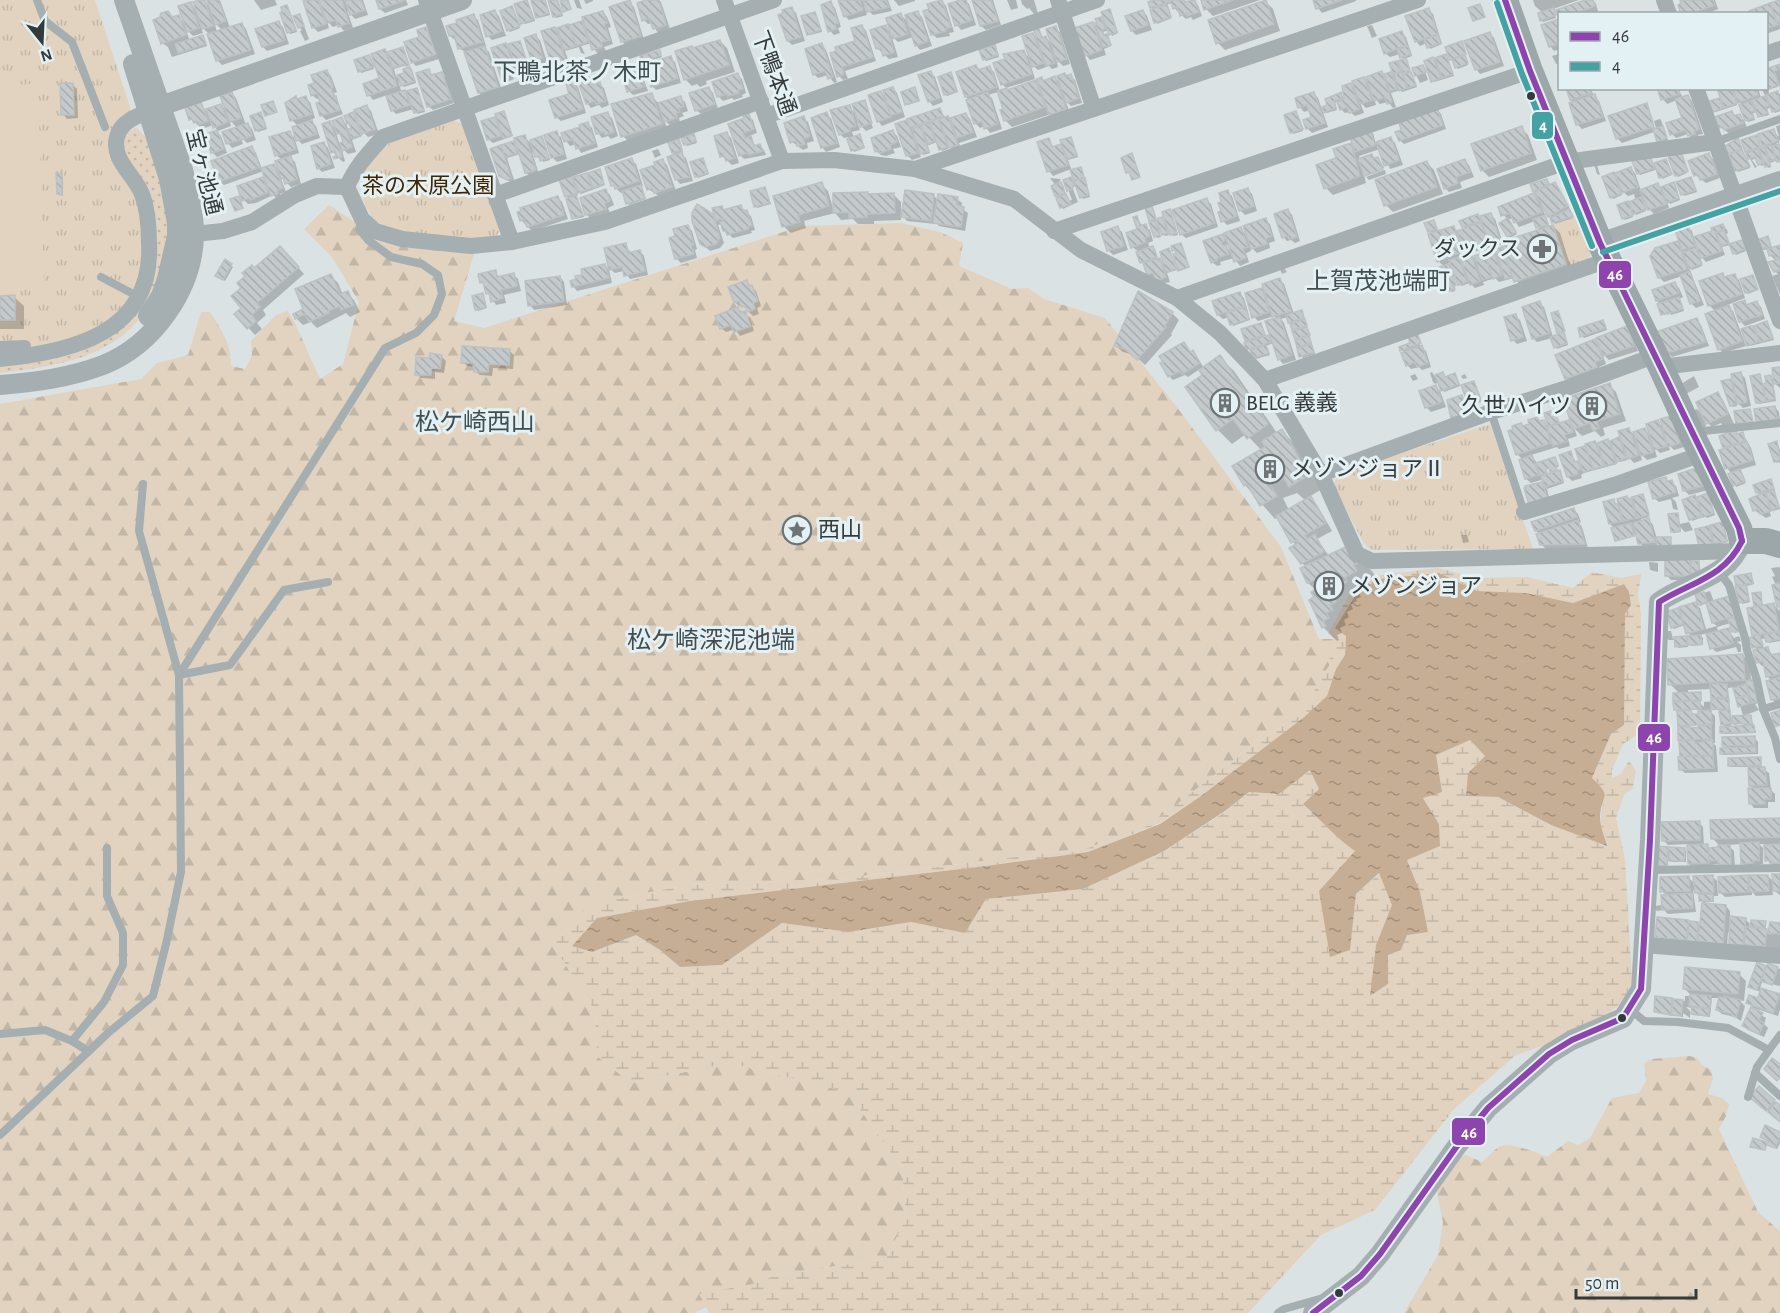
<svg xmlns="http://www.w3.org/2000/svg" width="1780" height="1313" font-family="'Alegreya Sans','Noto Sans JP',sans-serif">
<style>
.grass{fill:url(#grass-dots)}
.forest{fill:url(#forest-firs)}
.wetland{fill:url(#wetland-marsh);fill-rule:evenodd}
.park{fill:url(#park-tufts)}
.pitch{fill:#e1d3c0}
.water{fill:url(#water-ripples)}
.shadow{fill:#0003;fill-rule:evenodd}
.building{fill:url(#building-back-hatch);stroke:#bcc2c4;stroke-width:1.5}
.lines{fill:none;stroke-linecap:round;stroke-linejoin:round}
.service{stroke:#a5aeb0;stroke-width:8}
.pedestrian{stroke:#a5aeb0;stroke-width:12}
.minor{stroke:#a5aeb0;stroke-width:16}
.tertiary{stroke:#a5aeb0;stroke-width:20}
.primary{stroke:#9ca7a9;stroke-width:26}
.bus-1-casing{stroke:#e4f1f4;stroke-width:10}
.bus-2-casing{stroke:#e4f1f4;stroke-width:10}
.bus-1{stroke:#8e44ad;stroke-width:6}
.bus-2{stroke:#45a2a3;stroke-width:6}
.bus-dot{fill:#34393a;stroke:#e4f1f4;stroke-width:2}
.labels{text-anchor:middle;dominant-baseline:central;stroke-width:6;stroke-linejoin:round;paint-order:stroke}
.street-label{font-size:22px;fill:#34393a;stroke:#e4f1f4}
.park-label{font-size:22px;fill:#3f2504;stroke:#e4f1f4}
.poi-label{font-size:22px;fill:#34393a;stroke:#e4f1f4;text-anchor:start}
.neighbourhood-label{font-size:24px;fill:#424d50;stroke:#e4f1f4}
.line-badge{stroke:#e4f1f4;stroke-width:2}
.badge-label{font-size:16px;text-anchor:middle;font-weight:bold;fill:#fff}
</style>
<defs>
<pattern id="grass-dots" width="8" height="8" patternUnits="userSpaceOnUse" patternTransform="scale(1.5)"><rect width="8" height="8" fill="#e1d3c0"/><path d="M2 2h.1M6 6h.1" fill="none" stroke="#c2b6a6" stroke-width="1.8" stroke-linecap="round"/></pattern>
<pattern id="forest-firs" width="22" height="20" patternUnits="userSpaceOnUse" patternTransform="scale(1.5)"><rect width="22" height="20" fill="#e1d3c0"/><path d="M5 1l3.5 6h-7zM16 11l3.5 6h-7z" fill="#c2b6a6"/></pattern>
<pattern id="wetland-marsh" width="20" height="14" patternUnits="userSpaceOnUse" patternTransform="scale(1.5)"><rect width="20" height="14" fill="#e1d3c0"/><path d="M1 5h8M5 5V1M11 12h8M15 12V8" fill="none" stroke="#c2b6a6"/></pattern>
<pattern id="park-tufts" width="24" height="20" patternUnits="userSpaceOnUse" patternTransform="scale(1.5)"><rect width="24" height="20" fill="#e1d3c0"/><path d="M3 7l-1-3M5 7V3M7 7l1-3M15 17l-1-3M17 17v-4M19 17l1-3" fill="none" stroke="#c2b6a6"/></pattern>
<pattern id="water-ripples" width="26" height="14" patternUnits="userSpaceOnUse" patternTransform="scale(1.5)"><rect width="26" height="14" fill="#c6ae94"/><path d="M2 4q2-2 4 0t4 0M15 11q2-2 4 0t4 0" fill="none" stroke="#a28f7a"/></pattern>
<pattern id="building-back-hatch" width="6" height="6" patternUnits="userSpaceOnUse" patternTransform="scale(1.5)"><rect width="6" height="6" fill="#c4cacc"/><path d="M-1 5l2 2M0 0l6 6M5-1l2 2" fill="none" stroke="#a9aeb0"/></pattern>
</defs>
<rect width="100%" height="100%" fill="#dae2e4"/>
<path class="grass" d="M136 127C161 148 169 203 169 234 168 244 158 288 154 297 151 306 136 324 129 330 96 361 43 368 0 373V367L70 354 105 341 132 320 148 293 157 263 156 242 123 148 125 135Z"/>
<g class="forest">
<path d="M329 205 379 238 474 254 454 321 484 328 802 226 901 223 940 232 963 243 959 266 1012 289 1028 288 1044 299 1105 318 1176 406 1281 547 1319 639H1336L1330 651 1329 666 1299 716 1249 748 1150 825 1088 848 838 879 688 885 589 904 553 945 595 1011 597 1056 631 1083 729 1063 848 1092 902 1169 906 1218 886 1259 780 1274 753 1284 694 1313H0V404L141 379 157 363 188 355 201 312H210C222 331 231 343 231 366L245 369 252 355 251 341 276 315 288 311 295 323 320 379 343 364 359 302 332 257 304 229Z"/>
<path d="M1689 1056 1697 1058 1702 1065 1711 1070 1713 1078 1708 1094 1722 1098 1729 1104 1726 1116 1719 1129 1758 1212 1780 1231V1313H1404L1438 1255 1443 1222 1436 1188 1462 1156 1466 1155 1482 1162C1488 1157 1494 1149 1501 1146 1510 1142 1538 1153 1547 1157L1568 1141 1578 1145 1590 1138 1612 1098 1639 1093 1646 1081 1644 1063 1652 1059Z"/>
</g>
<path class="wetland" d="M1438 568 1477 578 1527 577 1573 588 1592 572 1621 578 1641 574 1638 595 1641 613 1640 733 1623 744 1612 770V778L1621 774 1629 761 1636 771 1633 788 1624 795 1616 818 1625 859 1632 982 1624 1000 1605 1017 1551 1043 1516 1055 1454 1109 1375 1210 1321 1235 1248 1313H709L699 1294 753 1284 780 1274 886 1259 906 1218 902 1169 848 1092 729 1063 631 1083 597 1056 595 1011 553 945 589 904 688 885 838 879 1088 848 1150 825 1249 748 1299 716 1329 666 1330 651 1335 639 1328 634 1352 589 1374 576ZM1439 573 1477 591 1526 593 1573 603 1624 584 1631 604 1625 614 1611 734 1592 778C1613 798 1602 794 1601 817 1600 826 1605 837 1607 846L1551 825 1498 797 1467 796 1468 773 1485 756 1470 740 1435 755 1423 798 1439 824 1407 860 1420 892 1388 955V984L1371 996 1376 945 1392 905 1380 873 1356 894 1350 950 1356 851C1336 838 1321 820 1303 804L1319 789 1310 769 1279 794 1249 792 1225 812 1164 851 1083 889 986 899 965 933 911 922 849 932 782 923 722 965 680 967 660 950 636 935 592 952 572 946 597 918 690 901 986 866 1088 852 1160 823 1201 796 1303 718 1327 696 1336 669 1345 655 1346 636 1335 628 1413 577Z"/>
<g class="park">
<path d="M0 0H95L131 110 111 131 139 199 148 259 127 309 95 335 0 354Z"/>
<path d="M450 119 465 125 502 228 496 236 433 241 378 225 365 206 362 191 365 169 375 156 391 142Z"/>
<path d="M1575 217 1592 251 1587 262 1568 268 1553 225Z"/>
<path d="M1490 424 1533 549 1376 550 1370 549 1363 542 1333 485 1339 474Z"/>
</g>
<path class="pitch" d="M38 84 44 282 0 284V85Z"/>
<path class="water" d="M1439 573 1477 591 1526 593 1573 603 1624 584 1629 592 1631 605 1625 614 1624 725 1611 734 1592 778C1614 799 1601 793 1600 817 1600 826 1605 838 1607 846L1551 825 1498 797 1466 796 1468 773 1485 756 1470 740 1436 755 1442 792 1423 798 1439 824 1440 846 1407 860 1420 892 1428 932 1407 935 1401 950 1388 955V984L1370 996 1376 945 1392 905 1379 873 1356 894 1350 950 1330 957 1319 891 1355 851C1336 838 1321 820 1303 804L1319 789 1310 770 1279 794 1249 792 1225 811 1164 851 1083 889 986 899 965 933 911 922 849 932 782 923 722 965 680 967 660 950 636 935 592 952 572 946 597 918 690 901 986 866 1088 852 1160 824 1201 796 1303 718 1327 696 1336 669 1345 655 1346 636 1335 628 1359 590 1380 579Z"/>
<g class="shadow">
<path d="M204 0 210 7 208 0H220L230 28 242 24 246 29 255 54 222 65 218 61 210 35 200 25 203 33 193 36 185 28 190 41 203 36 207 46 172 57 171 55 168 47 162 43 155 20 167 13 174 18 178 17 186 25 190 4 198 11ZM214 22 223 31 217 32Z"/>
<path d="M254 0H275L277 5 261 10Z"/>
<path d="M317 0 323 6 321 0H344L348 4 346 0H363L368 15 355 19 347 10 353 28 344 31 339 25 333 27 327 21 329 28 318 32 313 27Z"/>
<path d="M377 0H406L408 5 385 13 380 9Z"/>
<path d="M532 0H545L550 15 539 18Z"/>
<path d="M549 0H558L563 16 556 18 554 16Z"/>
<path d="M574 0H579L582 9 577 8Z"/>
<path d="M584 0H593V1L586 4Z"/>
<path d="M651 0H659L661 2 670 29 658 33 652 23 648 24 644 20Z"/>
<path d="M840 0H862L866 4 865 0H888L892 11 873 15 864 6 867 15 849 20 845 16Z"/>
<path d="M894 0H915V1L899 6Z"/>
<path d="M965 0 969 4 976 25 961 30 957 25Z"/>
<path d="M973 0H993L1001 25 986 30 981 26Z"/>
<path d="M1007 0H1016L1018 8 1011 10Z"/>
<path d="M1021 0H1034L1038 13 1034 14 1029 8 1027 9 1022 4Z"/>
<path d="M1158 0H1170L1172 3 1165 5 1172 18 1157 24 1154 10 1151 7Z"/>
<path d="M1171 0H1185L1186 3 1194 0 1198 5 1202 16 1193 20 1191 17 1186 19 1174 8Z"/>
<path d="M1203 0H1260L1213 16 1206 9Z"/>
<path d="M1315 0H1356V1L1322 13 1318 8Z"/>
<path d="M1533 0H1579L1553 9 1556 18 1543 22 1541 20 1543 13 1535 6Z"/>
<path d="M1589 0H1593L1596 4 1598 11 1590 14H1560L1558 11Z"/>
<path d="M1681 0H1715L1718 9 1706 14H1682Z"/>
<path d="M526 1 535 21 525 24 523 23Z"/>
<path d="M942 1 946 6 954 32 949 33 950 36 937 38 932 34Z"/>
<path d="M1780 1V29L1766 34V14L1751 12Z"/>
<path d="M629 2 634 7 644 40 626 46 622 41Z"/>
<path d="M1266 2 1273 9 1280 31 1225 50 1218 43Z"/>
<path d="M831 3 835 8 841 27 838 28 840 33 834 35 830 31Z"/>
<path d="M287 7 297 32 290 34 289 32Z"/>
<path d="M512 8 520 28 510 32 508 30Z"/>
<path d="M791 8 796 13 805 41 792 45 788 41Z"/>
<path d="M1428 10 1433 14 1442 44 1430 49 1427 43 1420 46 1416 41Z"/>
<path d="M1143 11 1147 16 1152 30 1136 35 1132 31Z"/>
<path d="M495 12 499 16 506 36 492 40 488 36Z"/>
<path d="M603 12 607 17 611 27 608 28 613 44 604 47 606 51 598 54 594 49 592 43 581 46 585 54 581 53 579 47 565 51 570 66 558 70 553 65 555 28 560 34 559 29 581 22 587 28Z"/>
<path d="M815 13 822 32 810 35 808 34Z"/>
<path d="M918 13 922 17 932 46 920 50 916 45 913 37 898 42 891 35 898 57 889 59 878 49 885 27 893 34 901 15 909 23Z"/>
<path d="M1111 13 1118 33 1112 36 1109 30 1103 32 1104 37 1108 38 1111 46 1104 49 1106 55 1090 60 1086 55 1092 23 1100 31 1101 19 1107 25Z"/>
<path d="M300 15 309 39 305 41 300 31 302 30 299 27Z"/>
<path d="M473 16 478 20 486 46 484 47 489 52 502 91 483 97 479 93 466 52 460 49 457 39 455 40 450 36Z"/>
<path d="M1560 22V49L1554 51 1550 46Z"/>
<path d="M279 23 283 27 289 44 267 51 263 47Z"/>
<path d="M1372 25 1377 36 1372 38 1367 26Z"/>
<path d="M862 26 866 31 876 61 845 71 848 79 843 80 839 76 838 52 857 42Z"/>
<path d="M426 28 430 33 439 59 416 66 412 62Z"/>
<path d="M1055 28 1060 32 1070 64 1063 66 1056 59 1058 67 1052 69 1049 66 1038 70 1030 63 1035 79 1006 88 1002 84 1023 52 1031 59 1033 34 1039 41 1038 31 1044 38H1046L1053 45Z"/>
<path d="M1401 33 1406 37 1410 50 1412 56 1404 59 1417 87 1402 92 1400 90 1391 93 1396 107 1393 108 1388 102 1380 104 1374 98 1376 105 1366 108 1360 102 1364 113 1355 116 1350 112 1345 113 1341 109 1338 101 1335 103 1337 110 1327 113 1322 109 1329 106 1340 94 1346 100 1351 84 1357 91 1364 78 1370 85 1381 73 1384 76 1391 73 1396 78 1395 75 1408 70 1407 67 1394 72 1396 62 1403 69 1404 60 1400 54 1390 57 1385 53Z"/>
<path d="M1490 34 1494 38 1504 66 1480 74 1476 69Z"/>
<path d="M535 36 540 40 547 62 538 65 533 61Z"/>
<path d="M720 41 727 48 735 72 706 81 707 84 700 87 697 84 692 86 685 79 691 47 694 50Z"/>
<path d="M520 42 528 64 519 66 514 62 517 70 512 72 514 79 507 82 503 77 506 45 513 52Z"/>
<path d="M822 45 826 50 837 82 834 83 828 75 818 78 814 74Z"/>
<path d="M1463 45 1468 65 1458 69 1447 48Z"/>
<path d="M996 48 999 57 986 61 984 59Z"/>
<path d="M403 49 410 67 407 65 394 69 396 77 405 74 410 69 412 70 416 83 404 87 398 81 402 93 404 92 410 98 418 91 425 112 417 114 414 109 396 114 392 110 387 95 373 100 369 95 381 79 385 51 388 54Z"/>
<path d="M659 52 662 57 645 63 643 61Z"/>
<path d="M1559 54 1560 63 1556 64 1552 56Z"/>
<path d="M1445 55 1454 76 1434 82 1426 62Z"/>
<path d="M369 57 374 69 361 73 356 61Z"/>
<path d="M670 58 675 62 681 83 656 90 652 86Z"/>
<path d="M976 66 980 70 989 67 994 72 1000 92 1008 91 1036 82 1042 88 1041 79 1044 82 1055 78 1061 84 1067 77 1070 76 1075 80 1082 103 1071 106 1065 100 1070 113 1055 118 1051 114 1012 127 1005 120V110L998 92 988 95 992 98 1002 129 990 133 985 126 980 128 975 123 969 100 966 97Z"/>
<path d="M1423 66 1428 80 1420 83 1416 75Z"/>
<path d="M1780 66V86L1768 90 1770 95 1778 92 1780 94V111L1775 113 1771 107 1767 109 1769 115 1761 117 1758 112 1753 113 1755 120 1748 122 1742 105 1735 98 1737 105 1716 112 1714 111 1711 102 1722 98 1731 88 1732 90 1758 88 1761 98 1766 97 1761 88H1766V71Z"/>
<path d="M632 67 642 74 648 91 633 95 629 91Z"/>
<path d="M327 71 331 76 337 92 334 93 343 114 326 120 321 115 320 98 317 99 312 95 316 84Z"/>
<path d="M428 71 433 75 441 74 446 78 454 103 433 110 428 106Z"/>
<path d="M930 72 935 77 943 102 933 106 929 101Z"/>
<path d="M737 75 742 79 746 93 742 95 743 97 734 100 732 98 723 101 718 96Z"/>
<path d="M952 76 958 92 947 96 945 94Z"/>
<path d="M590 79 595 85 599 84 604 88 609 105 602 108 599 105 591 108 587 103Z"/>
<path d="M574 83 578 87 586 113 561 121 556 117 571 95Z"/>
<path d="M72 84 77 89 78 118 67 119 63 114Z"/>
<path d="M709 88 713 93 718 109 701 114 696 110Z"/>
<path d="M893 88 897 93 905 117 882 126 878 121 881 92 886 98Z"/>
<path d="M1567 88H1591L1594 97 1599 101 1606 121 1582 129 1577 124 1574 103 1571 100Z"/>
<path d="M1659 88H1678L1683 98 1688 96 1692 101 1703 134 1698 135 1699 138 1693 140 1688 134 1676 138 1672 134 1684 119 1677 100 1667 104 1663 99Z"/>
<path d="M915 89 920 101 908 105 906 104Z"/>
<path d="M1313 93 1318 98 1328 127 1312 133 1308 129 1305 121 1313 118 1310 110 1304 112 1300 107Z"/>
<path d="M232 94 236 98 246 125 248 124 252 129 256 140 247 143 240 136 243 144 232 148 228 143 237 128 229 119 231 126 218 131 213 125 205 128 203 126 200 127 191 119 201 104 206 111 221 105 227 112Z"/>
<path d="M651 95 659 104 680 98 685 102 688 111 682 113 684 116 679 118 680 122 670 125 664 120 668 131 630 143 623 136Z"/>
<path d="M306 98 310 102 315 118 310 120 316 126 320 138 302 144 298 140V126L292 120 298 101Z"/>
<path d="M864 102 867 105H865L873 128 866 131 857 122 860 130 852 132 854 138H861L865 148 854 152 848 137 844 138 840 134 849 107 857 115Z"/>
<path d="M1646 105 1649 108H1647L1654 132 1622 143 1617 138Z"/>
<path d="M367 107 371 111 379 134 368 137 364 133Z"/>
<path d="M1437 109 1441 114 1446 129 1404 144 1400 140Z"/>
<path d="M1650 109 1654 121 1660 119 1661 120 1668 140 1660 143 1658 141V134Z"/>
<path d="M940 110 946 119 966 114 970 119 977 137 959 143 961 149 954 152 947 144 948 149 942 151 937 142 927 146 930 153 923 155 919 151 921 157 912 160 908 156 897 125Z"/>
<path d="M504 113 513 136 493 143 488 139 495 118 500 124Z"/>
<path d="M1296 113 1303 131 1293 134 1292 132Z"/>
<path d="M1732 113 1744 120 1747 128 1730 134 1720 127Z"/>
<path d="M353 114 362 136 352 140 356 152 348 154 341 147 345 161 343 162 333 152 330 123 337 130 342 119 346 124 349 131 353 129 351 125 348 123ZM335 130 342 137 345 143 340 145Z"/>
<path d="M607 114 612 118 618 136 611 139 608 136 602 138 598 133Z"/>
<path d="M826 114 831 118 840 147 826 152 822 147Z"/>
<path d="M262 116 267 129 258 132 256 130Z"/>
<path d="M748 116 753 120 757 133 749 136 756 147 760 146 764 150 766 155 744 159 740 155 730 124 745 119Z"/>
<path d="M803 118 808 122 814 141 807 143 808 148 803 150 792 142Z"/>
<path d="M588 124 592 128 598 147 581 153 576 144 570 146 566 141Z"/>
<path d="M1780 125V141L1779 140V143H1776L1780 147V163L1778 160 1770 163 1771 167 1768 168 1766 164 1761 166 1757 158 1752 160 1757 167 1755 168 1746 151 1756 137 1762 143 1773 131 1779 137 1776 126ZM1759 141 1767 149 1762 150Z"/>
<path d="M1521 128 1528 135 1537 160 1489 177 1482 170Z"/>
<path d="M1368 129 1373 133 1376 144 1391 139 1395 143 1403 165 1390 169 1389 166 1386 165 1380 149 1359 156 1360 160 1371 156 1375 159 1378 158 1384 168 1365 176 1364 175 1366 183 1333 195 1326 188 1338 158 1351 145 1356 150Z"/>
<path d="M217 132 221 136 227 153 217 157 205 145Z"/>
<path d="M289 132 294 137 299 153 289 156 295 162 301 184 291 187 280 176 286 192 280 194 281 198 277 199 273 195 256 203 248 204 244 200 262 179 269 186 264 171 224 185 219 181 252 148 256 153 262 169 274 165 280 171 282 160 276 155Z"/>
<path d="M893 132 897 136 901 147 893 149 895 153 886 156 881 155 876 151Z"/>
<path d="M556 133 561 137 567 159 557 162 553 158 546 136Z"/>
<path d="M727 134 731 138 739 163 732 165 722 156Z"/>
<path d="M524 136 532 145 541 138 550 160 543 162 541 158H538L532 152 539 174 531 177 526 173 520 154 507 158 515 183H512L500 175V147L505 151 513 143 519 149Z"/>
<path d="M695 138 697 143 687 146 685 144Z"/>
<path d="M1070 138 1078 157 1068 160 1072 171 1080 168 1082 170 1090 197 1083 199 1077 186 1072 187 1078 202 1063 209 1056 195V186L1050 178 1061 179 1059 182 1063 185 1068 201 1072 200 1065 181 1074 178 1071 169 1053 176 1049 171 1048 140 1054 148 1061 146 1065 150Z"/>
<path d="M1738 140 1750 168 1738 172 1727 146Z"/>
<path d="M680 142 683 152 680 153 686 158 693 181 680 184 676 179V156L673 153Z"/>
<path d="M324 143 328 148 335 168 322 172 318 168Z"/>
<path d="M658 149 661 155 655 158 652 151Z"/>
<path d="M1681 154 1687 173 1678 177 1676 175Z"/>
<path d="M1708 155 1713 159 1720 178 1706 183 1695 175Z"/>
<path d="M1651 159 1653 165 1666 160 1672 175 1662 179 1658 169 1640 175 1638 173Z"/>
<path d="M631 160 636 164 643 186H640L646 199 629 205 624 192 621 193 612 185Z"/>
<path d="M703 160 709 174 698 178 696 176Z"/>
<path d="M663 161 667 165 676 191 659 196 648 189 657 166Z"/>
<path d="M1465 161 1469 165 1474 177 1460 182 1462 188 1449 192 1445 188Z"/>
<path d="M1427 163 1434 170 1443 194 1393 212 1386 205Z"/>
<path d="M1594 164 1597 165 1600 175 1597 174Z"/>
<path d="M1631 169 1635 173 1641 191 1658 185 1661 188 1673 184 1680 200 1670 204 1666 199 1669 208 1654 214 1649 209 1646 200 1643 201 1646 211 1636 215 1630 209 1633 217 1625 220 1623 218 1627 203 1633 209 1636 201 1634 194 1628 196 1620 189 1622 195 1613 199 1611 197 1614 174 1619 179Z"/>
<path d="M1385 170 1386 174 1369 180 1366 177Z"/>
<path d="M599 171 605 185 581 194 575 188 578 195 575 196 584 217 575 219 569 199 566 196 571 177 577 183 575 178Z"/>
<path d="M61 175 63 177V196L58 194Z"/>
<path d="M1547 180 1550 186 1554 184 1559 188 1571 211H1568L1573 218 1555 224 1543 205H1541L1550 227 1553 226 1560 233 1572 271 1523 288 1514 278 1499 282 1491 274 1492 279 1483 282 1484 285 1475 288 1470 283 1461 286 1456 275 1453 276 1456 286 1454 287 1455 291 1452 292 1449 289 1445 267 1438 261 1432 234 1429 231 1434 221 1439 232 1453 227 1458 232 1466 229 1463 226 1478 216 1484 221 1490 214 1495 219 1503 243 1540 231 1535 221 1519 227 1513 218 1507 220 1517 234 1510 238 1501 223 1507 220 1500 208 1536 193 1534 191ZM1503 244 1507 254 1501 249 1495 251 1493 249 1488 259 1483 255 1474 258 1469 253ZM1463 247 1470 255 1466 256ZM1452 262 1455 272 1447 264Z"/>
<path d="M1692 180 1697 192 1684 196 1678 183Z"/>
<path d="M821 184 828 191 833 208 869 195 893 194 901 202V220L874 221V224H858L853 219 841 220 835 213 804 221 806 228 791 233 783 226Z"/>
<path d="M765 189 771 204 757 208 756 206Z"/>
<path d="M1248 190 1252 194 1257 211 1245 215 1240 210Z"/>
<path d="M606 191 610 195 614 205 608 208 610 213 591 219 587 215 582 199Z"/>
<path d="M1227 192 1232 196 1240 221 1227 225 1223 221Z"/>
<path d="M933 195 938 200 957 199 962 203 961 208 968 213 965 231 939 226 935 222V224L907 221 903 216Z"/>
<path d="M558 198 562 202 568 219 532 231 521 220Z"/>
<path d="M1206 200 1211 204 1218 227 1186 238 1181 234Z"/>
<path d="M721 207 725 211 741 207 751 216 755 230 751 231 752 233 733 238 724 230 722 224 718 225 724 243 720 248 710 251 701 243 708 211 717 221 714 209Z"/>
<path d="M1152 208 1157 220 1162 219 1168 225 1171 213 1178 235 1173 236 1167 230 1169 235 1165 236 1159 230 1161 237 1157 238 1156 236 1153 223 1151 220ZM1158 220 1161 229 1154 222Z"/>
<path d="M1288 210 1292 215 1300 241 1295 243 1291 240 1287 241 1283 237Z"/>
<path d="M1137 218 1143 227 1145 226 1150 230 1153 241 1148 243 1150 249H1155L1158 260 1166 266 1169 250 1170 252 1177 270 1167 273 1170 282 1161 284 1152 279 1148 275 1138 251 1132 247 1139 230Z"/>
<path d="M1266 220 1270 224 1275 241 1269 243 1270 248 1257 253 1249 245 1251 251 1246 253 1249 262 1240 266 1234 258 1220 262 1221 265 1217 266 1212 262 1222 236 1229 243 1241 229 1248 237ZM1230 244 1233 254 1225 246Z"/>
<path d="M1723 225 1727 230 1728 233 1726 234 1730 245 1722 247 1725 255 1706 262 1697 252 1702 266 1692 270 1688 266 1704 305 1696 308 1692 304 1682 276 1664 282 1659 277 1656 249 1681 242 1687 227 1692 231 1694 239 1714 232Z"/>
<path d="M688 226 692 231 697 249 695 250 697 258 681 263 676 258 677 237Z"/>
<path d="M1117 228 1122 232 1128 250 1113 255 1108 250Z"/>
<path d="M1768 238 1772 249 1780 246V295L1772 276 1778 274 1771 267 1776 261 1770 255 1768 249 1764 250 1762 249Z"/>
<path d="M1742 242 1746 251 1736 255 1734 253Z"/>
<path d="M625 245 631 253 640 251 644 256 648 275 630 279 624 271 615 273 610 269Z"/>
<path d="M287 255 304 274 263 310 266 315 257 323 262 329 255 335 236 314 243 308V288L255 270Z"/>
<path d="M226 261 233 267 225 281 219 277Z"/>
<path d="M605 265 609 270 612 283 577 291 573 286Z"/>
<path d="M1284 268 1287 272 1282 274 1280 269Z"/>
<path d="M495 272 500 278 514 275 518 279 521 291 504 295 506 303 496 305 482 282Z"/>
<path d="M1722 275 1726 278 1734 275 1739 280 1745 298 1727 305 1733 311 1746 346 1723 353 1719 349 1716 312 1709 305Z"/>
<path d="M331 276 338 283 343 295 347 293 354 300 360 312 350 317 346 313 317 328 311 322 303 325 296 318 305 310Z"/>
<path d="M560 277 564 282 567 305 534 310 530 305Z"/>
<path d="M1279 279 1284 284 1294 314 1301 312 1303 313 1315 354 1303 358 1301 356 1288 317 1281 319 1284 323 1296 360 1283 364 1279 359 1274 343 1265 346 1270 355 1256 359 1252 350 1247 349 1243 330 1261 325 1266 337H1268L1273 342 1277 319 1274 316 1258 321 1254 317 1246 294 1264 288Z"/>
<path d="M1754 279 1758 290 1748 294 1746 292Z"/>
<path d="M747 282 756 291 761 306 757 308 759 314 753 316 742 305 739 306 735 302Z"/>
<path d="M1675 284 1679 288 1683 297 1679 299 1684 311 1671 315 1670 313 1664 315 1661 305 1657 301 1654 291Z"/>
<path d="M1240 294 1244 298 1250 320 1233 326 1229 317 1223 319 1218 315Z"/>
<path d="M483 295 487 308 478 311 476 309Z"/>
<path d="M0 297H14L24 306V329H0Z"/>
<path d="M1744 302 1748 306 1757 303 1761 307 1765 319 1745 326 1741 322 1735 305Z"/>
<path d="M1539 303 1544 307 1553 337 1560 335 1553 314 1558 313 1559 315 1568 345 1557 349 1552 338 1537 342 1533 338Z"/>
<path d="M738 309 749 317 754 331 740 336 735 329 726 332 721 328Z"/>
<path d="M1172 313 1179 320 1171 334 1172 335 1145 365 1134 355 1123 352 1116 346Z"/>
<path d="M1515 316 1520 320 1527 341 1517 344 1513 340Z"/>
<path d="M1697 320 1701 325 1709 346 1672 357 1667 352Z"/>
<path d="M1603 321 1607 330 1584 338 1582 336Z"/>
<path d="M1767 323 1774 340 1750 346 1743 330Z"/>
<path d="M1626 328 1631 333 1638 351 1609 360 1602 353 1606 364 1599 367 1600 371 1570 383 1566 378 1595 341 1602 348Z"/>
<path d="M1418 337 1420 346 1426 351 1431 367 1422 370 1419 367 1411 369 1407 365 1404 353 1402 350 1412 344Z"/>
<path d="M1183 344 1191 353 1192 352 1197 357 1204 368 1219 357 1234 371 1277 433 1282 431 1296 445 1322 489 1309 497 1317 505 1332 531 1317 539 1329 556 1365 564 1372 571 1375 576 1367 580 1370 586 1358 591 1361 597 1356 599 1357 601 1351 604 1353 609 1347 612 1349 617 1344 620 1346 625 1340 628 1342 633 1337 635 1339 640 1337 641 1323 627 1316 598 1317 591 1308 583 1306 567 1302 563 1296 546 1278 517 1275 519 1245 485 1262 451 1246 434 1232 444 1218 430 1205 375 1200 369 1188 377 1185 375 1173 380 1169 376ZM1297 493 1306 501 1289 510 1283 498Z"/>
<path d="M509 350 514 355 513 369 493 368 492 376 480 375 475 371V367L467 366 463 362Z"/>
<path d="M441 356 446 361 444 373 435 372V379L421 378 417 374 431 359Z"/>
<path d="M1780 368V388L1773 382 1776 401 1759 404 1757 402 1760 376 1763 385 1768 384 1771 377 1775 381Z"/>
<path d="M1432 372 1435 377 1443 374 1446 378 1455 375 1460 386 1444 392 1439 382 1435 384 1433 382 1430 373Z"/>
<path d="M1740 373 1745 378 1751 406 1743 408 1736 401 1737 406 1733 407 1731 405V380L1735 385Z"/>
<path d="M1415 374 1418 379 1413 381 1410 376Z"/>
<path d="M1465 374 1467 378 1463 379 1461 376Z"/>
<path d="M1694 376 1699 387 1686 394 1681 384Z"/>
<path d="M1474 383 1481 402 1471 405 1469 403Z"/>
<path d="M1609 385 1616 392 1626 421 1603 428 1605 435 1601 437 1595 431 1582 436 1574 428 1577 436 1568 439 1570 446 1559 449 1557 447 1531 455 1538 464 1555 459 1559 467H1556L1558 472 1561 473 1564 483 1547 489 1544 479 1531 483 1526 479 1523 460 1517 454 1524 427 1537 419 1540 422 1543 421 1550 428 1545 414 1549 413 1552 418 1556 417 1558 419 1560 424 1569 421 1574 426ZM1550 466 1552 474 1547 476 1544 468Z"/>
<path d="M1436 386 1440 391 1446 407 1431 412 1426 407Z"/>
<path d="M1717 394 1722 398 1735 426 1723 428 1721 423 1712 427 1703 418 1706 426 1703 428 1701 426 1694 410 1697 409 1703 415Z"/>
<path d="M1462 397 1466 402 1471 417 1457 422Z"/>
<path d="M1775 407 1779 412 1780 423 1757 422Z"/>
<path d="M1658 422 1664 428 1676 422 1684 447 1674 450 1668 444 1670 450 1660 453 1654 447 1657 457 1647 460 1640 453 1642 460 1634 463 1625 453 1627 460 1620 462 1616 458 1617 464 1584 473 1581 475 1582 478 1572 481 1568 477 1570 453 1577 463 1583 468 1577 450 1595 443 1601 449 1599 444 1618 439 1625 446 1629 429 1633 434 1645 430 1651 436Z"/>
<path d="M1743 434 1751 448 1756 465 1739 470 1746 483 1736 487 1732 474 1727 468 1726 450 1724 447 1737 436Z"/>
<path d="M1777 443 1780 450V462L1777 463 1775 461Z"/>
<path d="M1699 473 1708 490 1689 495 1684 490Z"/>
<path d="M1665 479 1676 486 1679 496 1672 498 1676 502 1678 510 1673 509 1671 499 1659 502 1654 498Z"/>
<path d="M1771 481 1775 491H1773L1780 509 1773 511 1774 515 1768 497H1765L1771 516 1766 518 1754 510 1760 495 1757 492Z"/>
<path d="M1542 484 1547 489 1550 502 1534 508Z"/>
<path d="M1708 495 1715 515 1707 518 1702 513 1703 517 1692 521 1684 501Z"/>
<path d="M1643 496 1649 517 1641 519 1642 522 1649 520 1653 525 1657 539 1670 538 1672 547 1644 548 1640 543 1638 537 1618 542 1642 536 1641 533 1616 539 1615 529 1610 524 1613 501 1617 505 1630 500 1635 505Z"/>
<path d="M1574 510 1578 514 1581 522 1578 523 1582 527 1588 548 1546 549 1541 544 1540 534 1536 531Z"/>
<path d="M1677 515 1680 524 1689 522 1693 530 1685 532 1680 527 1681 532 1674 533 1672 532Z"/>
<path d="M1723 524 1728 542 1717 545 1713 541 1714 545 1697 530Z"/>
<path d="M1461 535H1467L1469 542 1463 543Z"/>
<path d="M1689 561 1700 564V574L1694 580H1671L1667 576Z"/>
<path d="M1649 562 1658 563V572L1650 570Z"/>
<path d="M1779 567 1780 568V641L1769 643 1767 638 1761 639 1764 649 1768 648 1773 656 1780 655V703L1776 704 1772 699V681L1767 676 1765 666H1762L1758 662 1757 651 1751 639 1756 637 1753 635 1758 608 1755 605 1760 594 1763 607 1774 605 1780 611 1774 586 1776 585 1772 577 1775 576 1771 568Z"/>
<path d="M1751 575 1754 584 1747 586 1750 602 1742 604 1736 578Z"/>
<path d="M1710 591 1714 602 1728 598 1739 632 1735 633 1734 632 1731 623 1717 627 1718 633 1728 630 1734 638 1739 636 1740 638 1741 641 1737 642 1741 645V652H1738L1736 647 1716 652 1712 648 1708 633 1700 635 1703 638V645L1692 646 1687 642 1688 647 1678 648 1675 640H1669L1667 639 1666 631H1671L1673 639 1685 638 1689 642 1692 637 1688 633 1685 625 1674 629 1672 627 1677 610 1682 615 1695 604 1700 608 1706 629 1717 626 1713 623 1707 603 1700 606 1697 595Z"/>
<path d="M1743 655 1750 662 1751 680 1758 703 1755 704 1759 710 1743 716 1735 687 1728 688 1730 710H1727L1731 714V718L1751 717 1756 733 1724 734 1722 732 1726 728 1722 724 1721 710H1709L1715 716V743H1713L1716 746 1718 772 1685 773 1680 769 1679 711 1675 709V694H1680L1670 684ZM1712 689V697L1716 701 1704 702V707L1698 701H1702L1700 693 1688 694V690ZM1689 710H1699V715H1694ZM1731 722 1735 725 1743 723 1746 727 1731 726ZM1699 723V729L1690 730V724ZM1703 753 1702 759H1693V754Z"/>
<path d="M1754 737 1758 742V754L1723 755 1721 753 1728 749 1724 745Z"/>
<path d="M1760 758 1762 768 1769 773 1771 790 1775 794V802H1768V808H1754L1750 803 1754 790 1750 785V767H1731L1730 765Z"/>
<path d="M1780 820V867L1771 864 1767 860 1766 844H1759L1763 848V864L1747 867 1743 863 1742 844 1728 845 1734 851 1735 868H1724L1720 864 1712 865V867L1693 868 1689 864 1688 844 1668 845 1663 840 1699 822 1703 827 1704 846H1707L1711 849 1722 848 1712 838Z"/>
<path d="M1667 848 1671 852 1684 849 1686 851V862H1672L1668 858V867L1657 865Z"/>
<path d="M1712 876 1717 881 1718 896H1714V902H1706V905L1726 906 1730 911V918L1745 919 1752 926 1765 923 1766 929 1763 928 1770 935 1771 924 1780 925V954L1735 947 1731 933 1728 932 1727 947 1698 939V943L1661 940 1656 936 1688 922 1698 923 1701 927 1703 903 1701 897 1693 890 1696 912 1668 914 1664 910 1657 911 1655 909V906L1661 905 1664 908 1667 896 1662 891 1689 878 1696 885ZM1749 924 1756 930 1749 929Z"/>
<path d="M1768 876 1774 882 1780 876V895L1772 889 1773 895 1756 896 1752 892V895L1725 897 1721 893 1747 877 1751 881Z"/>
<path d="M1757 964 1768 968 1769 965 1780 969V986L1762 982 1760 988 1780 997V1009L1778 1016 1754 1008 1753 1010 1766 1018 1764 1024 1768 1028 1764 1037 1748 1030 1744 1026 1753 1007 1748 1003 1759 1000 1761 992 1751 988Z"/>
<path d="M1739 974 1746 981 1744 1001 1739 1000 1745 1006 1741 1021 1735 1017 1722 1014 1717 1010 1720 998H1712L1710 1017 1694 1015 1693 1008 1686 1007 1690 1011V1018L1683 1013V1017L1655 1011 1657 998 1685 1001V996H1692L1685 989Z"/>
<path d="M1759 1088 1780 1107V1120L1756 1102Z"/>
<path d="M1780 1134V1143L1777 1149 1771 1146Z"/>
</g>
<g class="building">
<path d="M199 0H205L213 26 202 29 193 2Z"/>
<path d="M207 0H219L226 21 215 25Z"/>
<path d="M306 0H318L326 24 312 28 303 1Z"/>
<path d="M342 0 349 23 338 27 336 20 327 23 319 0Z"/>
<path d="M345 0H361L365 10 350 15Z"/>
<path d="M376 0H404V1L379 9Z"/>
<path d="M527 0 534 19 521 24 514 4Z"/>
<path d="M531 0H545L549 13 536 18Z"/>
<path d="M548 0H557L562 14 553 17Z"/>
<path d="M560 0H568L571 9 563 12Z"/>
<path d="M630 0 641 36 621 42 609 7Z"/>
<path d="M659 0 666 25 653 29 649 18 642 21 637 3 646 0Z"/>
<path d="M838 0H860L863 10 844 17Z"/>
<path d="M863 0H886L889 7 867 12Z"/>
<path d="M942 0 951 27 945 29 946 31 931 35 923 11 929 9 927 4Z"/>
<path d="M960 0H966L972 20 955 26 948 4Z"/>
<path d="M972 0H991L998 21 980 26Z"/>
<path d="M1154 0H1169V2L1150 8 1148 2Z"/>
<path d="M1170 0H1184V2L1195 0 1199 12 1187 16V13L1180 16 1177 7 1173 9Z"/>
<path d="M1201 0H1233L1204 10Z"/>
<path d="M1266 0 1274 24 1216 44 1208 20Z"/>
<path d="M1313 0H1342L1316 9Z"/>
<path d="M1585 0H1593L1595 6 1574 14H1560V43L1549 47 1541 25 1559 19 1556 10Z"/>
<path d="M1680 0H1713L1715 5 1690 14H1681L1678 5 1681 3Z"/>
<path d="M1780 0V24L1778 25 1770 3Z"/>
<path d="M831 1 838 23 835 24 836 29 828 32 821 5Z"/>
<path d="M191 2 199 28 187 32 178 6Z"/>
<path d="M1770 3 1777 25 1766 29V14H1750L1749 11Z"/>
<path d="M1167 4 1171 17 1154 23 1150 10Z"/>
<path d="M1480 4 1485 17 1473 21 1468 8Z"/>
<path d="M287 5 296 30 287 33 280 13 282 12 281 7Z"/>
<path d="M512 6 520 26 507 31 500 11Z"/>
<path d="M792 7 801 37 787 41 778 15 783 13 782 10Z"/>
<path d="M1429 8 1438 34 1415 42 1405 16Z"/>
<path d="M1554 8 1556 15 1540 21 1538 13Z"/>
<path d="M1110 9 1117 32 1109 35 1101 12Z"/>
<path d="M495 10 502 31 486 37 480 15Z"/>
<path d="M1143 10 1148 25 1131 31 1125 16Z"/>
<path d="M168 11 172 17 179 15 186 35 161 44 153 20 160 17 161 13Z"/>
<path d="M603 11 607 23 604 24 610 40 601 42 602 47 592 50 582 17Z"/>
<path d="M918 11 928 41 915 46 905 15Z"/>
<path d="M815 12 821 30 807 35 801 16Z"/>
<path d="M901 13 908 34 892 39 886 18Z"/>
<path d="M300 14 304 26 298 28 293 16Z"/>
<path d="M474 14 483 42 458 49 454 35 449 36 446 26 457 23 456 20Z"/>
<path d="M1101 17 1105 29 1102 30 1104 35 1107 34 1111 45 1103 47 1095 23H1097L1095 19Z"/>
<path d="M279 21 285 40 262 47 255 29Z"/>
<path d="M582 21 588 42 576 46 569 25Z"/>
<path d="M1093 22 1102 50 1085 56 1074 28Z"/>
<path d="M242 23 251 50 216 61 207 34Z"/>
<path d="M568 24 576 46 564 50 557 28Z"/>
<path d="M862 25 873 57 842 67 844 74 837 77 830 53 836 51 835 47 855 41 851 28Z"/>
<path d="M886 25 894 52 883 56 881 48 876 49 870 30Z"/>
<path d="M1056 26 1067 59 1057 62 1046 29Z"/>
<path d="M426 27 436 54 411 63 404 42 419 37 417 30Z"/>
<path d="M555 27 566 61 552 66 541 31Z"/>
<path d="M1039 29 1042 38 1046 36 1055 63 1046 66 1034 30Z"/>
<path d="M1402 31 1407 45 1384 54 1379 39Z"/>
<path d="M1490 32 1500 62 1475 70 1464 41Z"/>
<path d="M1033 33 1044 63 1032 67 1022 36Z"/>
<path d="M536 34 543 58 532 62 524 38Z"/>
<path d="M203 35 206 44 178 53 175 44Z"/>
<path d="M1438 35 1441 43 1427 48 1424 40Z"/>
<path d="M720 40 729 65 684 80 675 51 692 46V48Z"/>
<path d="M520 41 527 62 515 65 508 44Z"/>
<path d="M1462 41 1466 54 1450 60 1445 47Z"/>
<path d="M506 43 513 66 509 68 511 75 501 78 491 48Z"/>
<path d="M822 43 833 77 828 79 825 71 813 75 805 49Z"/>
<path d="M995 45 998 55 983 60 979 50Z"/>
<path d="M485 46 498 87 478 93 464 52Z"/>
<path d="M1408 46 1411 54 1400 58 1397 50Z"/>
<path d="M403 47 409 65 406 66 405 64 393 68 387 52Z"/>
<path d="M385 49 397 86 367 96 363 84 379 78 371 54Z"/>
<path d="M660 50 661 55 642 62 640 56Z"/>
<path d="M1024 50 1032 74 1001 85 993 63 1005 59 1003 54Z"/>
<path d="M1446 54 1453 74 1442 78 1435 58Z"/>
<path d="M369 55 374 67 358 72 354 60Z"/>
<path d="M1465 55 1468 63 1455 68 1452 59Z"/>
<path d="M671 56 678 78 651 87 644 65Z"/>
<path d="M1433 57 1441 78 1431 82 1424 61Z"/>
<path d="M1406 58 1410 70 1403 73 1398 61Z"/>
<path d="M1397 61 1401 71 1393 74 1389 63Z"/>
<path d="M1780 64V69L1774 71 1779 85 1768 89 1766 69Z"/>
<path d="M633 65 634 69 638 68 645 86 627 92 620 69Z"/>
<path d="M976 65 978 70 990 66 997 87 965 97 956 72Z"/>
<path d="M1423 65 1426 72 1415 76 1412 68Z"/>
<path d="M410 67 415 81 401 86 397 75 404 73 403 69Z"/>
<path d="M429 69 431 75 442 72 451 99 427 107 416 73Z"/>
<path d="M327 70 333 87 331 88 334 97 336 96 340 110 320 116 316 103 320 102 317 93 311 96 308 85 314 83 311 75Z"/>
<path d="M931 71 940 98 928 102 918 75Z"/>
<path d="M1382 71 1392 102 1387 104 1385 97 1374 101 1366 77Z"/>
<path d="M951 72 957 91 944 95 938 77Z"/>
<path d="M1391 72 1397 89 1390 91 1384 74Z"/>
<path d="M1402 72 1407 88 1399 91 1394 75Z"/>
<path d="M1411 72 1416 85 1408 88 1403 74Z"/>
<path d="M738 73 743 89 738 90 739 93 728 96 727 94 717 97 712 82Z"/>
<path d="M1065 73 1066 76 1071 74 1079 98 1066 103 1057 76Z"/>
<path d="M1055 76 1066 109 1049 115 1037 79 1042 77 1043 81Z"/>
<path d="M590 77 593 84 600 82 606 101 596 104 595 101 586 104 579 84 583 83 582 80Z"/>
<path d="M1364 77 1372 100 1360 104 1352 81Z"/>
<path d="M1036 80 1045 107 1004 121 1000 110 1003 109 997 91 1007 88V90Z"/>
<path d="M574 81 583 109 555 118 549 100 569 94 566 84Z"/>
<path d="M60 83H73L74 115H61Z"/>
<path d="M1351 83 1360 109 1349 113 1347 107 1340 110 1337 102 1344 99 1342 86Z"/>
<path d="M709 87 715 104 695 111 689 93Z"/>
<path d="M893 87 902 112 891 115 883 90Z"/>
<path d="M915 87 919 100 905 105 901 92Z"/>
<path d="M417 88 424 110 414 113 406 91Z"/>
<path d="M1566 88H1589L1591 93 1570 100Z"/>
<path d="M1657 88H1678L1680 94 1661 100Z"/>
<path d="M1724 88H1731L1737 103 1724 108 1718 91Z"/>
<path d="M1756 88 1758 95 1738 103 1733 89Z"/>
<path d="M405 90 410 105 391 111 386 96Z"/>
<path d="M881 91 891 117 877 122 868 95Z"/>
<path d="M1778 91 1780 109 1772 112 1766 95Z"/>
<path d="M232 92 241 118 230 122 220 96Z"/>
<path d="M988 92 998 124 984 129 982 121 974 124 966 100Z"/>
<path d="M1314 92 1325 123 1306 129 1303 120 1311 117 1307 105 1298 108 1295 98Z"/>
<path d="M1342 92 1341 93 1342 98 1334 101 1336 108 1324 113 1322 107 1327 105 1325 99Z"/>
<path d="M652 93 662 124 621 137 611 104Z"/>
<path d="M1595 94 1603 117 1576 125 1569 103Z"/>
<path d="M1688 95 1699 129 1694 131 1695 134 1688 136 1685 130 1670 135 1666 123 1682 118 1675 99Z"/>
<path d="M296 96 297 99 306 96 312 114 290 121 285 103Z"/>
<path d="M681 96 684 106 679 108 680 112 676 113 677 118 664 122 658 103Z"/>
<path d="M1765 96 1769 106 1766 107 1768 113 1758 117 1752 100Z"/>
<path d="M1720 98 1723 108 1713 112 1709 101Z"/>
<path d="M865 100 872 123 860 127 852 104Z"/>
<path d="M273 101 277 112 265 116 261 105Z"/>
<path d="M1751 101 1755 111 1752 112 1754 118 1745 121 1739 105Z"/>
<path d="M201 102 208 121 199 124 198 121 194 123 192 119 189 120 185 108Z"/>
<path d="M1647 103 1654 127 1616 139 1608 116Z"/>
<path d="M221 104 228 122 213 128 206 109Z"/>
<path d="M367 105 375 129 362 134 354 110Z"/>
<path d="M850 105 856 126 849 128 850 131 839 135 830 110Z"/>
<path d="M940 108 943 116 910 128 907 119Z"/>
<path d="M1437 108 1443 125 1399 141 1395 132 1401 130 1399 122Z"/>
<path d="M504 111 512 135 503 138 495 114Z"/>
<path d="M1296 111 1303 129 1290 133 1284 115Z"/>
<path d="M1732 111 1734 116 1740 114 1743 123 1724 130 1723 127 1719 128 1715 117Z"/>
<path d="M261 112 266 127 255 131 250 116Z"/>
<path d="M353 112 361 135 351 138 348 129H351L349 123 347 124 344 116Z"/>
<path d="M608 112 614 132 605 135 604 132 596 134 591 117Z"/>
<path d="M827 112 837 143 821 148 811 118Z"/>
<path d="M966 113 973 132 957 138 950 118Z"/>
<path d="M749 114 754 129 743 133 745 138 751 136 754 146 760 144 763 151 749 155 748 153 739 156 728 124 744 118 743 116Z"/>
<path d="M804 116 810 136 803 139 805 144 797 146 796 141 790 143 784 123Z"/>
<path d="M948 116 958 145 949 148 939 119Z"/>
<path d="M342 117 352 147 342 151 340 143 343 142 340 133 337 134 332 121Z"/>
<path d="M495 117 501 136 487 140 481 121Z"/>
<path d="M938 119 948 147 939 150 930 122Z"/>
<path d="M312 120 317 134 296 141 292 127Z"/>
<path d="M907 120 918 153 906 156 895 124Z"/>
<path d="M330 121 342 157 334 159 333 157 336 156 335 151 331 153 322 124Z"/>
<path d="M588 122 595 143 576 149 573 139 564 142 561 133 580 127 579 125Z"/>
<path d="M248 123 252 136 241 140 238 136 240 140 226 144 222 132Z"/>
<path d="M929 123 935 141 928 144 921 125Z"/>
<path d="M920 125 929 151 920 154 912 129Z"/>
<path d="M1522 126 1531 153 1481 171 1471 144Z"/>
<path d="M1663 126 1667 138 1657 142 1653 129Z"/>
<path d="M1369 127 1375 145 1355 152 1349 134Z"/>
<path d="M1774 129 1778 141 1762 146 1758 134Z"/>
<path d="M217 130 224 149 211 153 208 144 204 145 201 136Z"/>
<path d="M893 130 897 142 890 145 891 149 880 153 879 150 875 152 871 138Z"/>
<path d="M290 131 296 149 275 156 269 137Z"/>
<path d="M557 131 564 154 551 158 544 135Z"/>
<path d="M727 132 735 158 726 161 724 156 720 157 714 136Z"/>
<path d="M694 134 696 141 684 145 681 138Z"/>
<path d="M860 134 864 147 851 151 847 139Z"/>
<path d="M525 135 536 170 525 173 514 138Z"/>
<path d="M1757 135 1760 147 1745 152 1741 140Z"/>
<path d="M542 136 549 158 540 161 539 156 535 157 530 140Z"/>
<path d="M1071 137 1077 155 1067 159 1060 140Z"/>
<path d="M1391 137 1399 160 1384 166 1376 142Z"/>
<path d="M1049 138 1052 147 1061 144 1068 165 1047 172 1037 142Z"/>
<path d="M1738 138 1742 149 1728 154 1725 146Z"/>
<path d="M679 139 682 150 672 153 668 143Z"/>
<path d="M514 141 517 153 505 157 501 145Z"/>
<path d="M324 142 331 164 317 169 311 146Z"/>
<path d="M1351 143 1360 176 1324 189 1316 165 1336 158 1333 149Z"/>
<path d="M1779 144 1780 161 1777 162 1772 146Z"/>
<path d="M501 145 511 178 507 180 499 176 490 149Z"/>
<path d="M1771 145 1776 159 1770 161 1765 147Z"/>
<path d="M252 146 260 167 218 182 211 161Z"/>
<path d="M1764 147 1770 165 1765 167 1759 148Z"/>
<path d="M1758 149 1763 163 1758 165 1755 157 1748 159 1746 153Z"/>
<path d="M1742 150 1750 166 1735 171 1729 154Z"/>
<path d="M682 152 690 177 675 180 667 157Z"/>
<path d="M1681 152 1688 171 1675 176 1668 157Z"/>
<path d="M1132 153 1140 177 1132 180 1129 172 1126 173 1121 158Z"/>
<path d="M1709 153 1717 174 1700 180 1698 174 1694 176 1688 161Z"/>
<path d="M1372 154 1373 158 1378 157 1383 170 1364 176 1358 159Z"/>
<path d="M1650 155 1654 168 1637 174 1632 161Z"/>
<path d="M291 156 297 179 285 184 283 178 281 179 275 161Z"/>
<path d="M632 158 639 181 615 189 614 185 611 186 605 167Z"/>
<path d="M703 158 708 173 695 177 690 162Z"/>
<path d="M663 159 672 187 654 193 652 188 647 190 640 170 655 165 654 162Z"/>
<path d="M1465 159 1470 172 1456 177 1458 183 1444 189 1437 169Z"/>
<path d="M1666 159 1672 174 1659 178 1654 163Z"/>
<path d="M1427 161 1437 187 1384 206 1375 180Z"/>
<path d="M274 164 283 188 277 190 278 193 271 196 261 168Z"/>
<path d="M1081 167 1084 177 1074 181 1070 170Z"/>
<path d="M1631 167 1638 187 1622 193 1615 173Z"/>
<path d="M600 169 604 184 593 188 588 173Z"/>
<path d="M1614 172 1621 194 1610 198 1602 177Z"/>
<path d="M56 173 62 174V195L57 194Z"/>
<path d="M587 173 592 188 578 193 573 177Z"/>
<path d="M571 176 577 193 565 197 559 180Z"/>
<path d="M263 177 268 192 250 200 249 198 242 201 237 186Z"/>
<path d="M1071 177 1074 185 1072 186 1073 189 1067 191 1063 180Z"/>
<path d="M1691 177 1696 190 1681 195 1676 182Z"/>
<path d="M1085 178 1089 195 1080 198 1074 181Z"/>
<path d="M1547 179 1549 184 1533 192 1530 184Z"/>
<path d="M822 182 829 206 798 215 800 222 782 227 773 196Z"/>
<path d="M1061 182 1065 193 1055 196 1051 186Z"/>
<path d="M1555 182 1568 206 1548 217 1535 192Z"/>
<path d="M1674 182 1679 198 1667 203 1661 187Z"/>
<path d="M1658 183 1666 204 1648 210 1640 190Z"/>
<path d="M641 185 645 198 626 204 622 191Z"/>
<path d="M765 187 770 203 754 207 750 191Z"/>
<path d="M1248 188 1254 206 1239 211 1233 193Z"/>
<path d="M606 189 610 201 605 203 606 209 585 215 580 198Z"/>
<path d="M905 190 934 194 931 221 901 217Z"/>
<path d="M1228 190 1237 216 1221 222 1218 212 1221 211 1218 203 1221 202 1219 193Z"/>
<path d="M868 192V194L894 193 895 213 867 214V217L849 218V212L833 213V193Z"/>
<path d="M1534 193 1542 212 1514 223 1510 213 1501 216 1498 207Z"/>
<path d="M938 194 958 197 957 205 964 207 961 227 933 223Z"/>
<path d="M1066 194 1071 204 1060 208 1056 198Z"/>
<path d="M576 195 583 215 572 219 566 199Z"/>
<path d="M239 196 243 208 235 211 230 199Z"/>
<path d="M558 196 564 215 527 227 524 219 520 221 517 212 521 211 520 208Z"/>
<path d="M1641 197 1646 209 1633 214 1629 202Z"/>
<path d="M1207 198 1215 223 1180 235 1172 210Z"/>
<path d="M1628 201 1633 215 1622 219 1617 205Z"/>
<path d="M697 204 713 214 720 238 716 244 705 247 700 244 692 221V213Z"/>
<path d="M741 205 743 211 747 210 752 225 748 227V229L727 235 726 231H723L720 222 723 221 722 218 716 221 712 208 722 206 723 210Z"/>
<path d="M1152 206 1156 219 1149 221 1145 208Z"/>
<path d="M1170 209 1177 233 1170 235 1162 212Z"/>
<path d="M1288 209 1297 237 1289 239 1288 236 1282 238 1274 214Z"/>
<path d="M1569 209 1573 216 1552 223 1550 218Z"/>
<path d="M1491 213 1500 239 1489 243 1480 216Z"/>
<path d="M1478 214 1481 221 1462 227 1459 221Z"/>
<path d="M1545 215 1548 225 1536 228 1533 219Z"/>
<path d="M1137 216 1140 226 1146 224 1150 236 1145 238 1146 242 1131 248 1126 233 1137 229 1133 217Z"/>
<path d="M1162 217 1168 233 1162 235 1156 219Z"/>
<path d="M1266 218 1272 236 1265 239 1267 244 1251 249 1243 226Z"/>
<path d="M1508 218 1516 232 1507 237 1499 223Z"/>
<path d="M1434 220 1437 229 1428 232 1424 223Z"/>
<path d="M1155 221 1160 235 1154 237 1149 222Z"/>
<path d="M1481 222 1488 241 1463 250 1457 231Z"/>
<path d="M1723 224 1725 229 1715 232 1722 251 1701 258 1693 237 1712 231 1711 228Z"/>
<path d="M688 225 694 245H691L694 254 675 259 669 238 675 236 673 229Z"/>
<path d="M1553 225 1566 264 1514 282 1501 242Z"/>
<path d="M1688 225 1695 246 1682 250 1675 230Z"/>
<path d="M1118 226 1124 246 1107 251 1101 232Z"/>
<path d="M1454 226 1462 252 1450 256 1441 230Z"/>
<path d="M1241 227 1248 247 1243 249 1246 258 1234 262 1224 233Z"/>
<path d="M1440 230 1449 257 1437 262 1428 234Z"/>
<path d="M1724 230 1729 243 1721 246 1716 233Z"/>
<path d="M1223 234 1225 240 1221 242 1223 246 1226 245 1229 254 1217 258V260L1211 263 1203 241Z"/>
<path d="M1768 236 1771 246 1761 249 1757 240Z"/>
<path d="M1742 240 1745 249 1733 254 1729 244Z"/>
<path d="M1678 241 1687 269 1658 278 1650 256 1655 248Z"/>
<path d="M626 243 628 253 640 250 645 271 624 276 622 267 609 270 604 248Z"/>
<path d="M1181 243 1189 267 1178 271 1173 254 1176 253 1175 250 1172 251 1171 246Z"/>
<path d="M1780 245V258L1776 259 1774 254 1769 256 1767 249Z"/>
<path d="M280 246 299 267 257 303 260 307 252 315 256 321 247 329 234 314 241 308 231 296 241 288 237 283 245 276 242 273 252 265 254 268Z"/>
<path d="M1153 246 1157 257 1140 263 1136 252Z"/>
<path d="M1502 247 1512 277 1505 279 1495 249Z"/>
<path d="M1169 248 1176 269 1166 272 1160 252Z"/>
<path d="M1493 248 1502 275 1493 279 1484 251Z"/>
<path d="M1696 248 1702 264 1689 269 1683 252Z"/>
<path d="M1471 253 1480 281 1470 285 1460 257Z"/>
<path d="M1484 253 1492 277 1482 280 1474 256Z"/>
<path d="M1459 257 1467 282 1458 285 1449 260Z"/>
<path d="M1160 258 1166 277 1156 281 1153 273 1147 275 1143 263Z"/>
<path d="M225 259 232 264 223 280 215 276Z"/>
<path d="M1780 259V270L1774 272 1768 262Z"/>
<path d="M605 264 609 278 572 287 570 281 576 279 575 276 582 275 581 269Z"/>
<path d="M1449 264 1456 285 1453 286 1455 289 1449 291 1448 287 1445 288 1439 267Z"/>
<path d="M496 270 497 277 514 273 517 286 501 290 503 298 491 302 489 293 486 294 483 282 480 283 478 274Z"/>
<path d="M1690 271 1700 301 1690 304 1680 275Z"/>
<path d="M1723 273 1724 277 1735 274 1742 294 1708 306 1699 281Z"/>
<path d="M331 274 340 294 348 291 354 305 341 310 340 306 328 311 329 313 309 322 305 314 295 319 293 314 303 309 295 289Z"/>
<path d="M1753 275 1758 289 1745 293 1740 279Z"/>
<path d="M560 276 564 301 528 306 525 281Z"/>
<path d="M1280 278 1291 311 1272 317 1262 284Z"/>
<path d="M747 280 749 286 752 285 758 301 753 303 755 309 747 312 745 306 741 307 739 301 734 303 728 287Z"/>
<path d="M1675 282 1679 293 1656 301 1652 290Z"/>
<path d="M1262 288 1269 312 1252 318 1245 293Z"/>
<path d="M1138 291 1173 312 1165 326 1166 327 1137 360 1125 349 1114 346Z"/>
<path d="M1240 292 1245 306 1217 315 1212 301Z"/>
<path d="M483 293 486 307 475 310 472 296Z"/>
<path d="M15 295V320H0V296Z"/>
<path d="M1679 297 1683 309 1668 314V312L1661 315 1657 304Z"/>
<path d="M1745 300 1746 305 1757 301 1762 315 1739 322 1733 304Z"/>
<path d="M1540 301 1550 333 1532 339 1522 307Z"/>
<path d="M1729 305 1742 341 1718 350 1705 314Z"/>
<path d="M738 307 740 313 745 311 751 326 734 332 731 325 720 329 715 316Z"/>
<path d="M1246 307 1249 319 1230 325 1226 313Z"/>
<path d="M1302 310 1304 318 1288 323 1286 315Z"/>
<path d="M1558 311 1565 331 1557 333 1551 313Z"/>
<path d="M1516 314 1523 337 1511 341 1504 317Z"/>
<path d="M1280 317 1292 355 1278 360 1265 321Z"/>
<path d="M1697 318 1706 342 1666 353 1656 332Z"/>
<path d="M1305 319 1307 326 1292 330 1290 324Z"/>
<path d="M1603 320 1606 328 1580 337 1578 328Z"/>
<path d="M1767 321 1773 338 1760 342 1754 326Z"/>
<path d="M1261 323 1265 335 1245 341 1241 329Z"/>
<path d="M1627 326 1634 346 1603 356 1596 338Z"/>
<path d="M1750 326H1753L1759 341 1747 346 1741 329Z"/>
<path d="M1307 327 1310 335 1295 339 1292 331Z"/>
<path d="M1564 332 1567 343 1554 348 1550 337Z"/>
<path d="M1417 333 1421 343 1400 351 1399 347 1410 343 1408 337Z"/>
<path d="M1269 335 1271 342 1246 350 1244 343Z"/>
<path d="M1309 336 1311 343 1297 347 1295 340Z"/>
<path d="M1595 339 1603 359 1595 362 1597 367 1565 379 1555 355Z"/>
<path d="M1184 342 1190 352 1193 350 1200 363 1182 374 1180 371 1168 377 1160 363 1163 362 1159 356Z"/>
<path d="M1311 344 1314 352 1299 357 1297 348Z"/>
<path d="M1266 345 1269 353 1253 358 1250 350Z"/>
<path d="M1422 345 1428 363 1417 367 1415 362 1406 366 1401 353Z"/>
<path d="M462 346 510 349 509 365 489 364 488 372H474V363H461Z"/>
<path d="M430 353 442 355 440 369 431 368V375H415L416 357 429 358Z"/>
<path d="M1220 355 1268 424 1247 439 1233 419 1216 431 1185 387 1202 375 1199 370Z"/>
<path d="M1780 367V383L1774 384 1772 368Z"/>
<path d="M1443 372 1445 377 1455 373 1459 384 1441 391 1435 375Z"/>
<path d="M1741 372 1747 402 1737 404 1731 374Z"/>
<path d="M1760 374 1766 401 1756 403 1750 376Z"/>
<path d="M1771 375 1775 399 1766 401 1763 384 1766 383 1765 376Z"/>
<path d="M1731 379 1737 404 1730 406 1721 381Z"/>
<path d="M1474 381 1481 400 1468 404 1461 385Z"/>
<path d="M1610 383 1620 414 1597 421 1599 428 1593 431 1590 423 1573 429 1563 399Z"/>
<path d="M1436 385 1442 402 1425 408 1419 391Z"/>
<path d="M1718 392 1728 414 1706 424 1696 402Z"/>
<path d="M1462 395 1468 413 1451 418 1447 400Z"/>
<path d="M1775 406 1777 419 1756 422 1754 409Z"/>
<path d="M1750 409 1753 422 1736 424 1734 411Z"/>
<path d="M1554 410 1555 412 1550 413 1551 417 1556 415 1559 423 1548 426 1544 413Z"/>
<path d="M1672 416 1680 443 1668 447 1660 419Z"/>
<path d="M1537 417 1539 421 1544 420 1551 443 1516 455 1508 431 1513 429 1512 426 1521 423 1523 426 1529 424 1528 420Z"/>
<path d="M1569 420 1573 432 1565 435 1567 441 1553 446 1547 427Z"/>
<path d="M1658 420 1667 446 1654 450 1646 424Z"/>
<path d="M1629 428 1639 455 1628 459 1618 431Z"/>
<path d="M1645 428 1653 452 1641 456 1633 432Z"/>
<path d="M1282 429 1309 475 1289 487 1284 478 1274 484 1272 482 1270 483 1265 475 1267 474H1264L1277 496 1260 506 1247 484 1244 486 1232 466 1265 447 1262 441Z"/>
<path d="M1736 430 1737 434 1743 432 1745 441 1723 448 1719 436Z"/>
<path d="M1619 437 1626 458 1617 462 1610 441Z"/>
<path d="M1608 439 1616 463 1605 466 1597 443Z"/>
<path d="M1595 441 1604 466 1593 469 1585 444Z"/>
<path d="M1777 441 1780 460 1774 462 1768 444Z"/>
<path d="M1747 442 1753 460 1725 469 1719 450Z"/>
<path d="M1585 446 1593 469 1583 472 1575 449Z"/>
<path d="M1571 451 1574 462 1578 461 1581 469 1577 470 1578 474 1567 477 1559 455Z"/>
<path d="M1532 455 1539 475 1525 479 1519 460Z"/>
<path d="M1555 457 1558 465 1556 466 1557 470 1550 472 1549 468 1546 469 1547 473 1540 475 1536 463Z"/>
<path d="M1693 469 1700 471 1704 486 1683 491 1678 474Z"/>
<path d="M1740 469 1745 481 1733 486 1728 474Z"/>
<path d="M1560 470 1563 481 1545 487 1541 476Z"/>
<path d="M1666 477 1667 481 1672 480 1676 492 1653 499 1648 482Z"/>
<path d="M1771 479 1774 489 1756 493 1753 485Z"/>
<path d="M1542 482 1547 497 1529 505 1524 488H1526L1525 486Z"/>
<path d="M1774 490 1779 507 1772 510 1766 493Z"/>
<path d="M1765 492 1771 511 1760 514 1759 509 1753 511 1749 499Z"/>
<path d="M1708 493 1714 513 1703 517 1697 497Z"/>
<path d="M1643 494 1649 515 1637 518 1632 497Z"/>
<path d="M1695 495 1702 516 1689 520 1682 500Z"/>
<path d="M1311 496 1326 523 1305 535 1307 539 1315 534 1324 552 1301 564 1289 548 1298 543 1297 540 1291 543 1276 516Z"/>
<path d="M1627 496 1628 499 1631 498 1636 518 1623 521 1617 499Z"/>
<path d="M1614 499 1615 504H1618L1622 521 1609 524 1603 502Z"/>
<path d="M1574 508 1577 517 1535 531 1531 522Z"/>
<path d="M1678 513 1680 531 1671 532 1668 514Z"/>
<path d="M1649 518 1655 542 1638 544 1633 523Z"/>
<path d="M1578 520 1585 544 1540 545 1536 534Z"/>
<path d="M1723 522 1727 541 1714 544 1710 525Z"/>
<path d="M1631 523 1634 536 1615 541 1611 528Z"/>
<path d="M1709 526 1713 544 1699 547 1695 529Z"/>
<path d="M1656 537H1671V546H1657Z"/>
<path d="M1350 545 1361 562 1354 565 1357 571 1345 577 1347 582 1343 584 1344 587 1337 590 1339 595 1334 597 1336 602 1330 605 1333 610 1326 613 1329 618 1323 621 1326 626 1322 628 1309 600 1314 597 1311 592 1317 589 1315 584 1321 581 1319 578 1307 583 1300 568Z"/>
<rect x="1665" y="559" width="25" height="17"/>
<rect x="1691" y="561" width="8" height="12"/>
<path d="M1751 573 1753 583 1736 586 1734 576Z"/>
<path d="M1780 583V606L1777 607 1772 585Z"/>
<path d="M1746 585 1749 600 1739 603 1735 587Z"/>
<path d="M1704 592 1707 602 1698 605 1695 594Z"/>
<path d="M1761 592 1762 605 1754 606 1752 593Z"/>
<path d="M1729 596 1735 616 1712 623 1706 603Z"/>
<path d="M1696 602 1704 629 1686 634 1679 607Z"/>
<path d="M1774 603 1779 631 1752 636 1747 608Z"/>
<path d="M1678 608 1683 624 1671 628 1666 612Z"/>
<path d="M1735 617 1739 631 1732 632 1728 619Z"/>
<path d="M1729 628 1733 643 1710 649 1706 634Z"/>
<path d="M1780 632V639L1766 642 1764 634Z"/>
<path d="M1759 634 1763 645 1752 648 1749 638Z"/>
<path d="M1701 635 1702 644 1688 645 1687 636Z"/>
<path d="M1686 636 1687 645 1675 647 1674 637Z"/>
<path d="M1768 647 1770 655 1780 653V674L1766 677 1763 661 1756 663 1753 650Z"/>
<path d="M1743 654 1745 680 1668 685 1667 659Z"/>
<path d="M1780 677V698L1771 700 1766 681Z"/>
<path d="M1752 679 1757 701 1752 703 1746 681Z"/>
<path d="M1710 684H1727V697L1711 698Z"/>
<path d="M1746 684 1749 694 1736 698 1733 688Z"/>
<path d="M1701 692V700L1673 701V693Z"/>
<path d="M1748 695 1750 703 1738 707 1736 699Z"/>
<rect x="1711" y="699" width="18" height="10"/>
<path d="M1700 701 1701 709 1674 710 1673 702Z"/>
<path d="M1691 710 1692 714H1698V711L1711 710 1712 724 1678 726 1677 711Z"/>
<path d="M1730 710V724L1721 725 1719 711Z"/>
<path d="M1780 710V725L1774 727 1771 713Z"/>
<path d="M1751 715 1752 724H1741V722L1732 724V716Z"/>
<path d="M1711 725V739L1678 740V726L1698 728V726Z"/>
<path d="M1754 725 1755 732 1720 733V727Z"/>
<path d="M1755 736V745L1722 746V737Z"/>
<path d="M1694 740 1695 743 1713 740V755L1680 756 1679 741Z"/>
<path d="M1756 747V752L1720 754V748Z"/>
<path d="M1694 756H1713L1714 768 1679 770 1678 757Z"/>
<path d="M1761 757V765L1728 766V758Z"/>
<path d="M1748 767H1765L1767 785 1749 786Z"/>
<path d="M1748 788H1771V799H1764L1765 804H1749Z"/>
<path d="M1780 818V837L1711 839 1710 820Z"/>
<path d="M1700 821V840L1662 841 1661 822Z"/>
<path d="M1759 842V860L1753 861V863L1741 864 1740 843Z"/>
<path d="M1708 844 1709 863 1688 864 1687 845Z"/>
<path d="M1780 844V863H1770V860L1765 861 1764 845Z"/>
<path d="M1718 845H1730L1731 864 1718 865V860L1709 861V848L1718 847Z"/>
<path d="M1656 846 1668 847 1667 866H1656Z"/>
<path d="M1669 847 1685 848 1684 861H1669Z"/>
<path d="M1772 874H1780V891H1773Z"/>
<path d="M1713 875 1714 892 1695 893 1693 876Z"/>
<path d="M1748 875V892L1719 893 1718 877Z"/>
<path d="M1749 875H1768L1769 891 1750 892Z"/>
<path d="M1689 876 1690 891 1660 892V877Z"/>
<path d="M1692 893 1693 908 1662 910 1661 895Z"/>
<rect x="1699" y="894" width="14" height="7"/>
<path d="M1702 903 1726 905 1723 944 1698 941Z"/>
<path d="M1730 916 1746 918 1743 945 1729 944Z"/>
<path d="M1657 917 1688 920 1687 940 1655 937Z"/>
<path d="M1751 920 1766 921 1765 928 1750 926Z"/>
<path d="M1689 921 1698 922 1697 942 1687 941Z"/>
<path d="M1770 922 1780 923V934L1768 933Z"/>
<path d="M1746 927 1767 929 1765 946 1744 945Z"/>
<path d="M1757 962 1766 966 1757 990 1748 987Z"/>
<path d="M1768 963 1778 967 1772 985 1761 981Z"/>
<path d="M1685 967 1740 972 1738 994 1683 989Z"/>
<path d="M1761 988 1780 994 1773 1013 1746 1003 1749 995 1758 998Z"/>
<path d="M1690 994 1711 996 1710 1008 1689 1006Z"/>
<path d="M1655 996 1672 998 1671 1015 1654 1012Z"/>
<path d="M1724 996 1741 1000 1736 1017 1732 1016V1014L1716 1010 1719 997 1724 998Z"/>
<path d="M1673 999 1683 1000 1681 1016 1671 1015Z"/>
<path d="M1692 1007 1709 1009V1016L1691 1014Z"/>
<path d="M1751 1007 1763 1013 1759 1020 1764 1023 1759 1034 1742 1026Z"/>
<path d="M1772 1058 1780 1064V1077L1777 1081 1764 1069Z"/>
<path d="M1759 1086 1775 1100 1766 1111 1749 1097Z"/>
<path d="M1776 1102 1780 1105V1122L1768 1112Z"/>
<path d="M1765 1125 1780 1132V1138L1775 1148 1767 1145 1769 1141 1760 1137Z"/>
<path d="M1753 1138 1767 1142 1765 1150 1750 1147Z"/>
</g>
<g class="lines">
<g class="service">
<path d="M37 0 45 21 72 42 105 127"/>
<path d="M1715 142 1780 119"/>
<path d="M101 277 139 297"/>
<path d="M1491 412 1524 512"/>
<path d="M1694 432 1780 423"/>
<path d="M1719 572 1729 585 1745 638 1747 650 1757 680 1763 709 1775 738 1780 759"/>
<path d="M179 675 385 348 416 333 434 315 442 294 438 275 422 264 391 257 368 240 359 229 362 219"/>
<path d="M179 675 230 665 284 590 328 582"/>
<path d="M1763 709 1780 704"/>
<path d="M1648 870 1780 868"/>
<path d="M1630 1009 1644 1021 1678 1022 1728 1028 1769 1050 1780 1035"/>
<path d="M0 1034 45 1030 72 1041 88 1051"/>
<path d="M72 1041 104 1002 123 965V933L107 896V848"/>
<path d="M1755 1073 1780 1096"/>
<path d="M1748 1097 1757 1067 1769 1050"/>
<path d="M0 1135 108 1033 153 996 166 944 181 872 179 675 139 531 143 484"/>
<path d="M1278 1313 1284 1309 1323 1298"/>
</g>
<path class="pedestrian" d="M0 347 25 346"/>
<g class="minor">
<path d="M426 0 512 242"/>
<path d="M724 0 782 161"/>
<path d="M774 0 383 137C369 153 355 167 347 187L362 219 375 231 402 239 471 246 512 242 605 222 782 161 834 160 915 169 1014 199 1081 250 1177 298 1220 333 1265 380 1321 474 1357 554 1372 561 1739 551"/>
<path d="M1058 0 1094 109"/>
<path d="M1664 0 1669 14"/>
<path d="M1766 54 1780 49"/>
<path d="M1696 88 1780 321"/>
<path d="M766 116 1097 0"/>
<path d="M915 169 1418 0"/>
<path d="M495 195 761 101"/>
<path d="M1054 231 1530 71"/>
<path d="M194 234 223 231 252 222 295 195 317 186 347 187"/>
<path d="M1177 298 1566 162 1715 142"/>
<path d="M0 359C72 352 154 333 149 243 149 226 148 210 142 194 134 174 111 160 117 137 121 119 145 113 160 107"/>
<path d="M1661 367 1780 353"/>
<path d="M1265 380 1608 260"/>
<path d="M1321 474 1491 412 1564 389 1654 356"/>
<path d="M1524 512 1614 485 1702 454"/>
<path d="M1644 945 1780 956"/>
</g>
<g class="tertiary">
<path d="M133 64 169 179 177 223V236L167 279 161 296 148 316"/>
<path d="M161 106 462 0"/>
<path d="M1600 243 1780 181"/>
<path d="M0 385C35 382 69 378 103 365 154 345 194 288 194 233 194 212 188 190 183 170L124 0"/>
<path d="M1313 1313 1361 1276 1380 1254 1457 1146 1488 1108 1549 1054 1572 1040 1623 1018 1641 989 1650 840 1659 602C1688 581 1729 579 1742 541"/>
</g>
<path class="primary" d="M1505 0 1530 71 1600 243 1661 367 1691 433 1739 528 1742 541H1766L1780 545"/>
<g class="bus-1-casing">
<g id="bus-1">
<path d="M1505 0 1530 71 1600 243 1739 528 1742 541"/>
<path d="M1313 1313 1361 1276 1380 1254 1457 1146 1488 1108 1549 1054 1572 1040 1623 1018 1641 989 1650 840 1659 602C1691 582 1724 578 1742 541"/>
</g>
</g>
<g class="bus-2-casing">
<g id="bus-2">
<path d="M1497 3 1522 74 1592 246"/>
<path d="M1603 252 1780 191"/>
</g>
</g>
<use href="#bus-1" class="bus-1"/>
<use href="#bus-2" class="bus-2"/>
</g>
<defs>
<g id="pharmacy-ring" transform="scale(1.5)"><circle r="9.5" fill="#e4f1f4" stroke="#6e7476" stroke-width="1.5"/><path d="M-2-6h4v4h4v4h-4v4h-4v-4h-4v-4h4Z" fill="#6e7476"/></g>
<g id="building-ring" transform="scale(1.5)"><circle r="9.5" fill="#e4f1f4" stroke="#6e7476" stroke-width="1.5"/><path d="M-4-6H4V6H1V3H-1V6H-4ZM-2.5-4.3h1.7v1.8h-1.7ZM.8-4.3h1.7v1.8H.8ZM-2.5-1h1.7V.8h-1.7ZM.8-1h1.7V.8H.8Z" fill="#6e7476"/></g>
<g id="sight-ring" transform="scale(1.5)"><circle r="9.5" fill="#e4f1f4" stroke="#6e7476" stroke-width="1.5"/><path d="M0-6L1.8-2.2L6-1.7L2.9 1.2L3.7 5.4L0 3.3L-3.7 5.4L-2.9 1.2L-6-1.7L-1.8-2.2Z" fill="#6e7476"/></g>
</defs>
<g fill-rule="evenodd">
<use href="#pharmacy-ring" x="1542" y="249"/>
<use href="#building-ring" x="1225" y="403"/>
<use href="#building-ring" x="1592" y="406"/>
<use href="#building-ring" x="1270" y="469"/>
<use href="#sight-ring" x="797" y="530"/>
<use href="#building-ring" x="1329" y="586"/>
</g>
<g class="bus-dot">
<circle cx="1531" cy="96" r="5"/>
<circle cx="1622" cy="1018" r="5"/>
<circle cx="1339" cy="1293" r="5"/>
</g>
<g class="labels">
<g class="street-label">
<text transform="translate(774 73) rotate(70)">下鴨本通</text>
<text transform="translate(204 172) rotate(76)">宝ヶ池通</text>
</g>
<g class="park-label">
<text x="428" y="186">茶の木原公園</text>
</g>
<g class="poi-label">
<text x="1521" y="249" text-anchor="end">ダックス</text>
<text x="1246" y="403">BELG 義義</text>
<text x="1571" y="406" text-anchor="end">久世ハイツ</text>
<text x="1291" y="469">メゾンジョアⅡ</text>
<text x="818" y="530">西山</text>
<text x="1350" y="586">メゾンジョア</text>
</g>
<g class="neighbourhood-label">
<text x="577" y="73">下鴨北茶ノ木町</text>
<text x="1378" y="282">上賀茂池端町</text>
<text x="475" y="423">松ケ崎西山</text>
<text x="711" y="641">松ケ崎深泥池端</text>
</g>
</g>
<g class="line-badge">
<rect x="1531" y="111" width="23" height="29" rx="6" fill="#45a2a3"/>
<rect x="1598" y="260" width="34" height="29" rx="6" fill="#8e44ad"/>
<rect x="1637" y="723" width="34" height="29" rx="6" fill="#8e44ad"/>
<rect x="1451" y="1117" width="35" height="29" rx="6" fill="#8e44ad"/>
</g>
<g class="badge-label">
<text x="1543" y="131">4</text>
<text x="1615" y="280">46</text>
<text x="1654" y="743">46</text>
<text x="1469" y="1138">46</text>
</g>
<rect x="1558" y="12" width="210" height="78" fill="#e4f1f4" stroke="#9ea7aa" stroke-width="1.5"/>
<rect x="1570" y="32" width="30" height="9" fill="#8e44ad" stroke="#9ea7aa" stroke-width="1.5"/>
<text x="1612" y="42" font-size="18" fill="#34393a">46</text>
<rect x="1570" y="62" width="30" height="9" fill="#45a2a3" stroke="#9ea7aa" stroke-width="1.5"/>
<text x="1612" y="72" font-size="18" fill="#34393a">4</text>
<g transform="translate(42 42) rotate(162)" stroke="#e4f1f4" stroke-width="4.5" paint-order="stroke">
<path d="M0-4.5L10 22L0 15L-10 22Z" fill="#34393a"/>
<text y="-9" font-size="16" font-weight="bold" text-anchor="middle" fill="#34393a">N</text>
</g>
<path d="M1576 1289v9h120v-9" fill="none" stroke="#34393a" stroke-width="3"/>
<text x="1585" y="1289" font-size="18" fill="#34393a" stroke="#e4f1f4" stroke-width="4.5" paint-order="stroke">50 m</text>
</svg>
